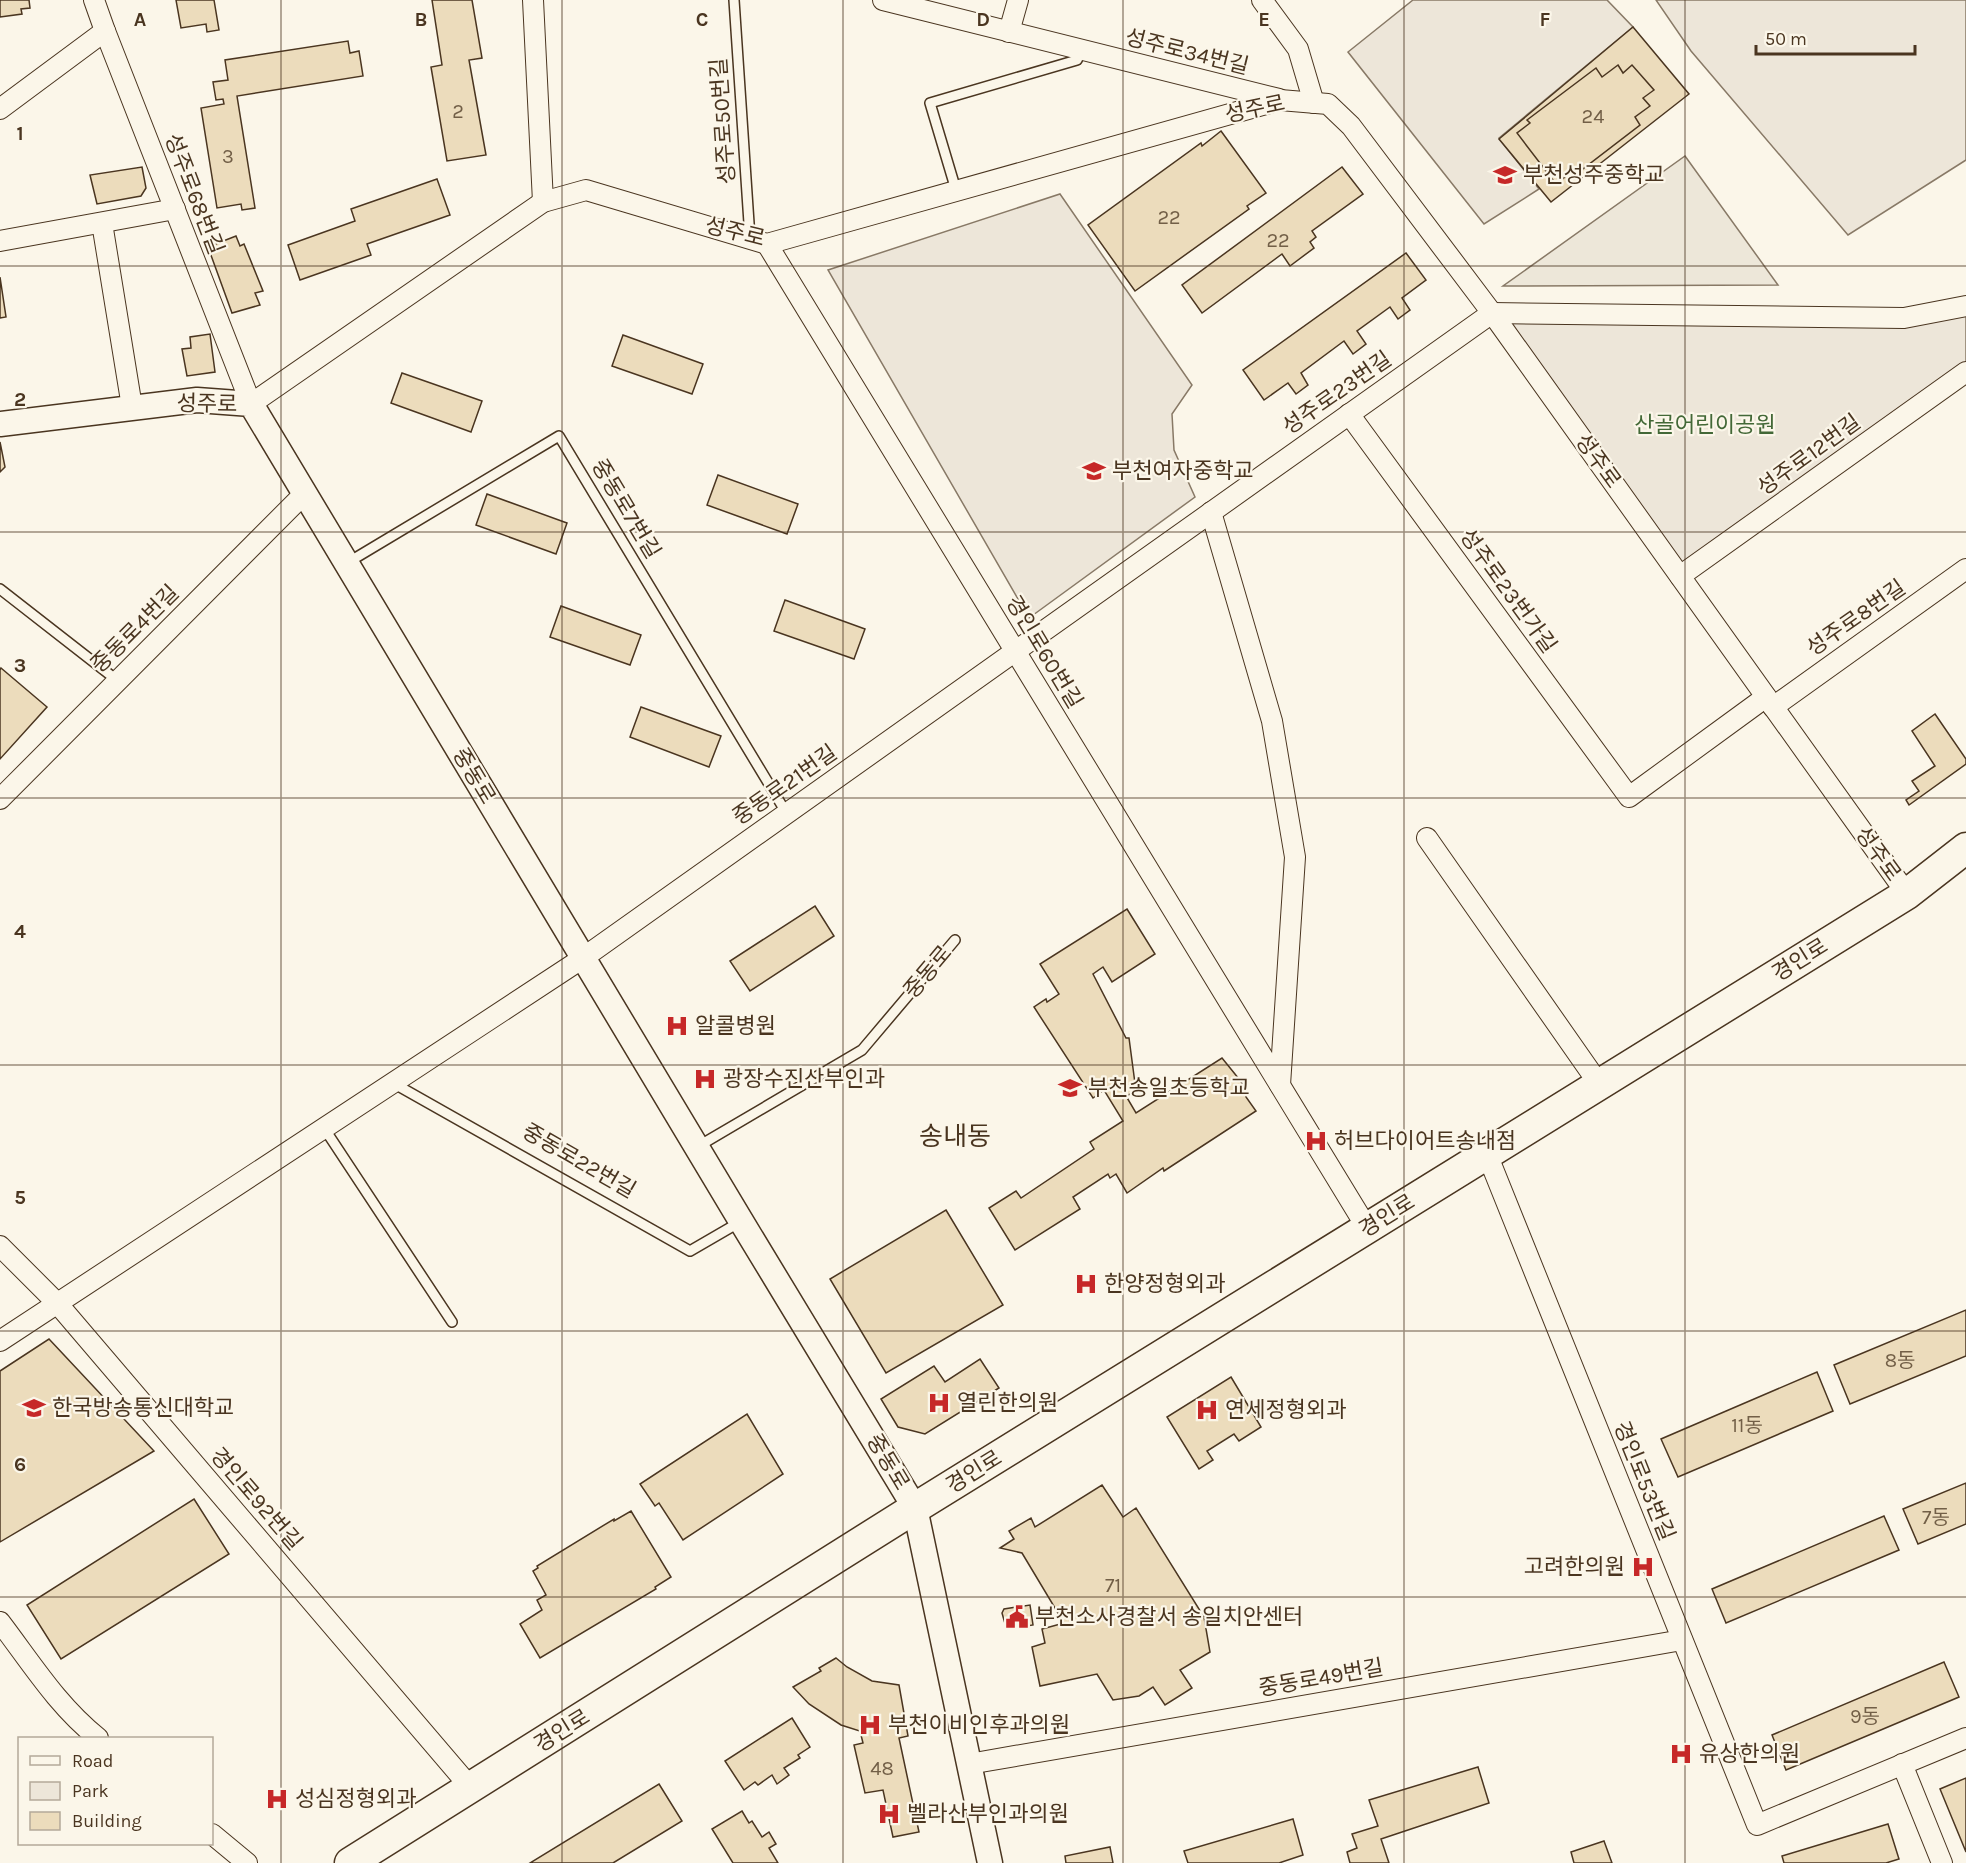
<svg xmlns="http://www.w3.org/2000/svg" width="1966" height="1863" font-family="Karla,'Noto Sans KR',sans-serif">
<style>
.green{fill:#ede6d9;stroke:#887966;stroke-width:1.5}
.parking{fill:#ede7d9;stroke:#887966;stroke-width:1.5}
.building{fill:#ecdcbc;stroke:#4a3520;stroke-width:1.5}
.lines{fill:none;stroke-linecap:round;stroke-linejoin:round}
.service-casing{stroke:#4a3520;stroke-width:12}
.minor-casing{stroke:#4a3520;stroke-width:22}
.tertiary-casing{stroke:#4a3520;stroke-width:27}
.primary-casing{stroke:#4a3520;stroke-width:33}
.service{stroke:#fbf6e9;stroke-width:9}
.minor{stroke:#fbf6e9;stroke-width:20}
.tertiary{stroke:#fbf6e9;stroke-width:24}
.primary{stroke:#fbf6e9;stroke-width:30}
.grid{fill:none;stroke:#4a3520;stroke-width:1.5;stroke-opacity:0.55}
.labels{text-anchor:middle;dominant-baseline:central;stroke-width:4.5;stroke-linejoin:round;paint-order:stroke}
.number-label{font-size:20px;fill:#725f47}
.street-label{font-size:22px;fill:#4a3520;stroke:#fbf6e9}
.poi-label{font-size:22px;fill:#4a3520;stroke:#fbf6e9;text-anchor:start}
.park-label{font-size:22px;fill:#436837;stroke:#fbf6e9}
.quarter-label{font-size:26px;fill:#4a3520;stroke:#fbf6e9}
.grid-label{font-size:20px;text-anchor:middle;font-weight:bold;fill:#4a3520;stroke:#fbf6e9;stroke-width:4.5;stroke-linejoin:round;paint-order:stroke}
</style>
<rect width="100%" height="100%" fill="#fbf6e9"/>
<g class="green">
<path d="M1413 0H1607L1633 27 1499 138 1539 189 1484 224 1348 52Z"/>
<path d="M1656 0H1966V160L1848 235 1691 51Z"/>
<path d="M1060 194 1192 385 1172 414 1174 450 1195 497 1029 618 828 270Z"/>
<path d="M1966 312V365L1680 570 1504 318Z"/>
</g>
<path class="parking" d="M1685 156 1778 285 1503 286Z"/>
<g class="building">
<path d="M0 0H29L30 8 21 9 22 14 0 17Z"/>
<path d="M176 0H214L219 30 207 32 206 24 181 28Z"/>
<path d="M432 0H472L482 58 469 60 486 155 447 161 431 67 442 65Z"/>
<path d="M1633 27 1689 94 1551 202 1499 139Z"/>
<path d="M348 41 350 53 359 51 363 76 237 96 255 208 242 210 241 204 217 208 201 108 224 104 223 99 216 100 213 82 228 80 225 60Z"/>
<path d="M1618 65 1623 73 1632 65 1654 90 1643 98 1650 106 1635 117 1640 125 1571 178 1569 174 1556 184 1517 133 1530 123 1527 120 1596 68 1602 77Z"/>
<path d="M1221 131 1266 193 1247 206 1249 209 1135 291 1088 225 1201 143 1202 146Z"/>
<path d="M142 167 146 188 141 196 97 204 90 175Z"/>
<path d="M1342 167 1363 194 1312 231 1316 237 1310 242 1314 248 1290 266 1282 254 1202 313 1182 285Z"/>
<path d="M437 179 450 215 367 244 371 255 300 280 288 245 355 221 351 209Z"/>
<path d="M236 236 240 246 244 244 263 291 255 293 260 305 232 313 208 247Z"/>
<path d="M1406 253 1426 280 1402 298 1410 310 1398 319 1390 307 1357 331 1366 344 1353 354 1344 341 1301 373 1308 385 1296 394 1288 383 1264 400 1243 370Z"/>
<path d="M0 277 6 317 0 318Z"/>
<path d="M210 334 215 372 187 376 182 349 191 348 190 337Z"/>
<path d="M623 335 703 364 692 394 612 366Z"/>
<path d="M402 373 482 401 471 432 391 403Z"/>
<path d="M0 442 5 467 0 472Z"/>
<path d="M718 475 798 504 787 534 707 505Z"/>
<path d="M487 494 567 523 556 554 476 525Z"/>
<path d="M785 600 865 629 854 659 774 631Z"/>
<path d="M561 606 641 635 630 665 550 637Z"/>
<path d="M1 668 47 707 0 759V670Z"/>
<path d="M641 707 721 736 709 767 630 737Z"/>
<path d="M1935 714 1966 759V764L1909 805 1906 800 1919 791 1912 781 1935 766 1912 731Z"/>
<path d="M815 906 834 936 750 991 730 961Z"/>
<path d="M1127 909 1155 954 1112 982 1103 967 1093 974 1126 1038H1129L1136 1091 1126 1096 1136 1113 1222 1058 1239 1079 1244 1086 1246 1097 1256 1111 1164 1171 1163 1168 1127 1193 1116 1174 1110 1178 1108 1174 1073 1197 1080 1209 1015 1250 989 1208 1016 1191 1021 1198 1094 1149 1090 1142 1123 1121 1104 1090 1093 1098 1034 1007 1046 999 1047 1002 1059 994 1040 964Z"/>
<path d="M946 1210 1003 1305 886 1373 830 1279Z"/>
<path d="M1966 1310V1356L1850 1404 1834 1365Z"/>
<path d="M49 1339 154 1451 0 1542V1371Z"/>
<path d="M980 1359 999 1388 925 1434 898 1427 881 1399 934 1366 945 1382Z"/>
<path d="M1817 1372 1833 1411 1678 1477 1661 1439Z"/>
<path d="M1231 1377 1261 1427 1239 1441 1234 1434 1207 1451 1213 1460 1199 1469 1167 1417Z"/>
<path d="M747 1414 783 1474 683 1540 659 1503 655 1506 640 1484Z"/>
<path d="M1966 1483V1524L1918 1544 1903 1509Z"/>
<path d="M1102 1485 1123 1517 1136 1508 1204 1617 1210 1652 1180 1670 1192 1688 1165 1705 1153 1687 1139 1696 1113 1700 1097 1674 1040 1686 1032 1647 1045 1643 1042 1629 1064 1623 1022 1553 1000 1548 1014 1539 1009 1531 1031 1518 1035 1527Z"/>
<path d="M194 1499 229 1554 61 1659 27 1605Z"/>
<path d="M631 1511 671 1577 655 1587 656 1589 540 1658 520 1624 542 1610 537 1600 546 1595 533 1571 538 1568 537 1566 614 1519V1521Z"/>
<path d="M1884 1516 1899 1550 1726 1623 1712 1589Z"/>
<path d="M1030 1605 1033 1625 1008 1629 1006 1627 1002 1613 1004 1609Z"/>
<path d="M836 1658 847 1667 872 1681 899 1685 908 1736 899 1738 919 1832 893 1837 883 1790 865 1793 854 1745 863 1743 860 1731 841 1725 809 1704 793 1687 821 1671 819 1668Z"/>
<path d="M1944 1662 1959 1697 1786 1770 1772 1735Z"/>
<path d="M792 1718 810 1747 798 1755 800 1758 784 1768 789 1775 777 1784 772 1775 758 1785 755 1782 744 1790 725 1761Z"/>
<path d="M1478 1767 1489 1803 1381 1839 1389 1863H1350L1347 1852 1357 1848 1352 1834 1378 1826 1369 1800Z"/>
<path d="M1966 1778V1852L1940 1789Z"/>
<path d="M659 1784 682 1821 613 1863H530Z"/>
<path d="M742 1811 749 1823 752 1821 762 1837 769 1832 776 1844 769 1848 778 1863H733L712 1829Z"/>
<path d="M1293 1819 1303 1855 1279 1863H1188L1184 1851Z"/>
<path d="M1888 1824 1899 1859 1886 1863H1784L1782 1856Z"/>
<path d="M1604 1841 1612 1863H1574L1571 1852Z"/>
<path d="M1110 1847 1113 1863H1066L1065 1856Z"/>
</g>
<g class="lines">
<g class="service-casing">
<g id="service">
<path d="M734 0 750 238"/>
<path d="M956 190 930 103 1077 60 1082 50"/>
<path d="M347 563 559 436 787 814"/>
<path d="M0 589 118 681"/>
<path d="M393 1083 690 1251 740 1222"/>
<path d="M324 1128 452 1322"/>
<path d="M697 1147 862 1050 955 940"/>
</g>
</g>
<g class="minor-casing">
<g id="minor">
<path d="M94 0 105 31 251 404 543 202 586 190 767 244 1280 100 1328 104 1351 126 1492 313 1907 894"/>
<path d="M533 0 543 202"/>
<path d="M883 0 1279 99"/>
<path d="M1262 0 1298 49 1314 103"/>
<path d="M1009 32 1018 0"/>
<path d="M0 109 105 31"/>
<path d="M102 223 132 407"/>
<path d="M0 241 175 209"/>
<path d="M767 244 1367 1228"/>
<path d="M1492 313 1904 318 1966 306"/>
<path d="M1349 414 1629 797 1766 697"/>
<path d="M1211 512 1272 721 1295 857 1280 1085"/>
<path d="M1680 576 1966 372"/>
<path d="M1773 707 1966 569"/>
<path d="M0 799 305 493"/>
<path d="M1427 838 1599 1084"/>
<path d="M1487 1154 1757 1825 1966 1738"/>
<path d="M0 1246 57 1303 471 1788"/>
<path d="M0 1341 583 958 1492 313"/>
<path d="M0 1622C32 1664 57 1705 98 1738"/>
<path d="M969 1764 1682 1640"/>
<path d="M1902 1764 1942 1863"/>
<path d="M212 1834 247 1863"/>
</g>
</g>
<g class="tertiary-casing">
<path id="tertiary" d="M0 424 197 400 251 404 741 1221 915 1508 990 1863"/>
</g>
<g class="primary-casing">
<path id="primary" d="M350 1863 915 1508 1907 894 1966 848"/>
</g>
<use href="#service" class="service"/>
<use href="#minor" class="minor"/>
<use href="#tertiary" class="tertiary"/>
<use href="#primary" class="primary"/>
</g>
<path class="grid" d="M281 0V1863M562 0V1863M843 0V1863M1123 0V1863M1404 0V1863M1685 0V1863M0 266H1966M0 532H1966M0 798H1966M0 1065H1966M0 1331H1966M0 1597H1966"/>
<defs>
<g id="school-bare" transform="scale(1.8)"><path d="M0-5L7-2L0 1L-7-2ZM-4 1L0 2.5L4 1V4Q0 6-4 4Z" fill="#c62828" stroke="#fbf6e9" stroke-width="2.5" paint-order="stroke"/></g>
<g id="hospital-bare" transform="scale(1.8)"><path d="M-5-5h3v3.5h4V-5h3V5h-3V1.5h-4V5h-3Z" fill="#c62828" stroke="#fbf6e9" stroke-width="2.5" paint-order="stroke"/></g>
<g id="university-bare" transform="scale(1.8)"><path d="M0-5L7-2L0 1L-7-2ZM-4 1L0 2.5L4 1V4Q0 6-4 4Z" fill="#c62828" stroke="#fbf6e9" stroke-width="2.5" paint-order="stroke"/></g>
<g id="civic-bare" transform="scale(1.8)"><path d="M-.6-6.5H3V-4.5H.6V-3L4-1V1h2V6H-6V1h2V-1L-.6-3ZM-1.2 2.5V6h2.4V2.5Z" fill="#c62828" stroke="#fbf6e9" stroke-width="2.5" paint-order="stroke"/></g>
</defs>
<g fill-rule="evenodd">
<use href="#school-bare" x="1505" y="175"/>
<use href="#school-bare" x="1094" y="471"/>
<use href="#hospital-bare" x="677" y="1026"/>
<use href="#hospital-bare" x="705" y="1079"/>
<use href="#school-bare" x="1070" y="1088"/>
<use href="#hospital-bare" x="1316" y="1141"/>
<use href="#hospital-bare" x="1086" y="1284"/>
<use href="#hospital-bare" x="939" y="1403"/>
<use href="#university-bare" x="34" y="1408"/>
<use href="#hospital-bare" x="1207" y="1410"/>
<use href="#hospital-bare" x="1643" y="1567"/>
<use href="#civic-bare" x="1017" y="1617"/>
<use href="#hospital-bare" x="870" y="1725"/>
<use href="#hospital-bare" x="1681" y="1754"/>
<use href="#hospital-bare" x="277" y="1799"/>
<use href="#hospital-bare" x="889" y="1814"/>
</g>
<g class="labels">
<g class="number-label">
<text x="458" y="111">2</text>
<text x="1593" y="116">24</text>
<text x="228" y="156">3</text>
<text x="1169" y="217">22</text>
<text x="1278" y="240">22</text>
<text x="1900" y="1360">8동</text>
<text x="1747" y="1425">11동</text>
<text x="1936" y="1517">7동</text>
<text x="1113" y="1585">71</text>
<text x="1865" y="1716">9동</text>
<text x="882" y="1768">48</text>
</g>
<g class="street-label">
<text transform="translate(1187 52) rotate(14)">성주로34번길</text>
<text transform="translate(1255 109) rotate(-12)">성주로</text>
<text transform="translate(723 121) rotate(-94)">성주로50번길</text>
<text transform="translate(194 194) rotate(69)">성주로68번길</text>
<text transform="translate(735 232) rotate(14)">성주로</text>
<text transform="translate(1337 393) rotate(-35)">성주로23번길</text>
<text transform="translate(207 404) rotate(1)">성주로</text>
<text transform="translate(1809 455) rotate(-36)">성주로12번길</text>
<text transform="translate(1598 461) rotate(54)">성주로</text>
<text transform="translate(626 509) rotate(59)">중동로7번길</text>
<text transform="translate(1508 591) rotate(54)">성주로23번가길</text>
<text transform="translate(1856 618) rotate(-35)">성주로8번길</text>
<text transform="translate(135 629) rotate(-45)">중동로4번길</text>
<text transform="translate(1044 652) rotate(59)">경인로60번길</text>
<text transform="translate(474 776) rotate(59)">중동로</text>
<text transform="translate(785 785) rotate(-35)">중동로21번길</text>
<text transform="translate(1878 854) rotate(54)">성주로</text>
<text transform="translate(1800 960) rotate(-32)">경인로</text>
<text transform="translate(928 972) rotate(-50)">중동로</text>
<text transform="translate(579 1161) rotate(30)">중동로22번길</text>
<text transform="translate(1387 1216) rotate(-32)">경인로</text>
<text transform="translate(888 1462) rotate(59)">중동로</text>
<text transform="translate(974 1472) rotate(-32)">경인로</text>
<text transform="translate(1644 1481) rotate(68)">경인로53번길</text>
<text transform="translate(256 1499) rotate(49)">경인로92번길</text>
<text transform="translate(1321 1678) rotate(-10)">중동로49번길</text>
<text transform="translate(562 1731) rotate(-32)">경인로</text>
</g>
<g class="poi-label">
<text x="1523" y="175">부천성주중학교</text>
<text x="1112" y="471">부천여자중학교</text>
<text x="695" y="1026">알콜병원</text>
<text x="723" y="1079">광장수진산부인과</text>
<text x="1088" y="1088">부천송일초등학교</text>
<text x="1334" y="1141">허브다이어트송내점</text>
<text x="1104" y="1284">한양정형외과</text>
<text x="957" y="1403">열린한의원</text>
<text x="52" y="1408">한국방송통신대학교</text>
<text x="1225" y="1410">연세정형외과</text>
<text x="1625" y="1567" text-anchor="end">고려한의원</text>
<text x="1035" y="1617">부천소사경찰서 송일치안센터</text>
<text x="888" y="1725">부천이비인후과의원</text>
<text x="1699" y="1754">유상한의원</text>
<text x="295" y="1799">성심정형외과</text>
<text x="907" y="1814">벨라산부인과의원</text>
</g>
<g class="park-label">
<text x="1705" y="425">산골어린이공원</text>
</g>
<g class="quarter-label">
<text x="955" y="1136">송내동</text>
</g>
</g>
<g class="grid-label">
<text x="140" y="26">A</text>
<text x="421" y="26">B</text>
<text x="702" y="26">C</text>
<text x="983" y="26">D</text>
<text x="1264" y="26">E</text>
<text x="1545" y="26">F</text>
<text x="20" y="140">1</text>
<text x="20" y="406">2</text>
<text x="20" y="672">3</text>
<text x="20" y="938">4</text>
<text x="20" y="1204">5</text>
<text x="20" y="1471">6</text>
</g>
<rect x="18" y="1737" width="195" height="108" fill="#fbf6e9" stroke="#b4a999" stroke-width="1.5"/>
<rect x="30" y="1756" width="30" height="9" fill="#fbf6e9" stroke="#b4a999" stroke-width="1.5"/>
<text x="72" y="1767" font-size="18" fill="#4a3520">Road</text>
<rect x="30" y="1782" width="30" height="18" fill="#ede6d9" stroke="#b4a999" stroke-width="1.5"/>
<text x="72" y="1797" font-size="18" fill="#4a3520">Park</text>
<rect x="30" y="1812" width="30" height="18" fill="#ecdcbc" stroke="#b4a999" stroke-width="1.5"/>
<text x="72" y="1827" font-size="18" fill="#4a3520">Building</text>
<path d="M1756 45v9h159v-9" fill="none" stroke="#4a3520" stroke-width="3"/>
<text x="1765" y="45" font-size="18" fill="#4a3520" stroke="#fbf6e9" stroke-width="4.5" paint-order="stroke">50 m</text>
</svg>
